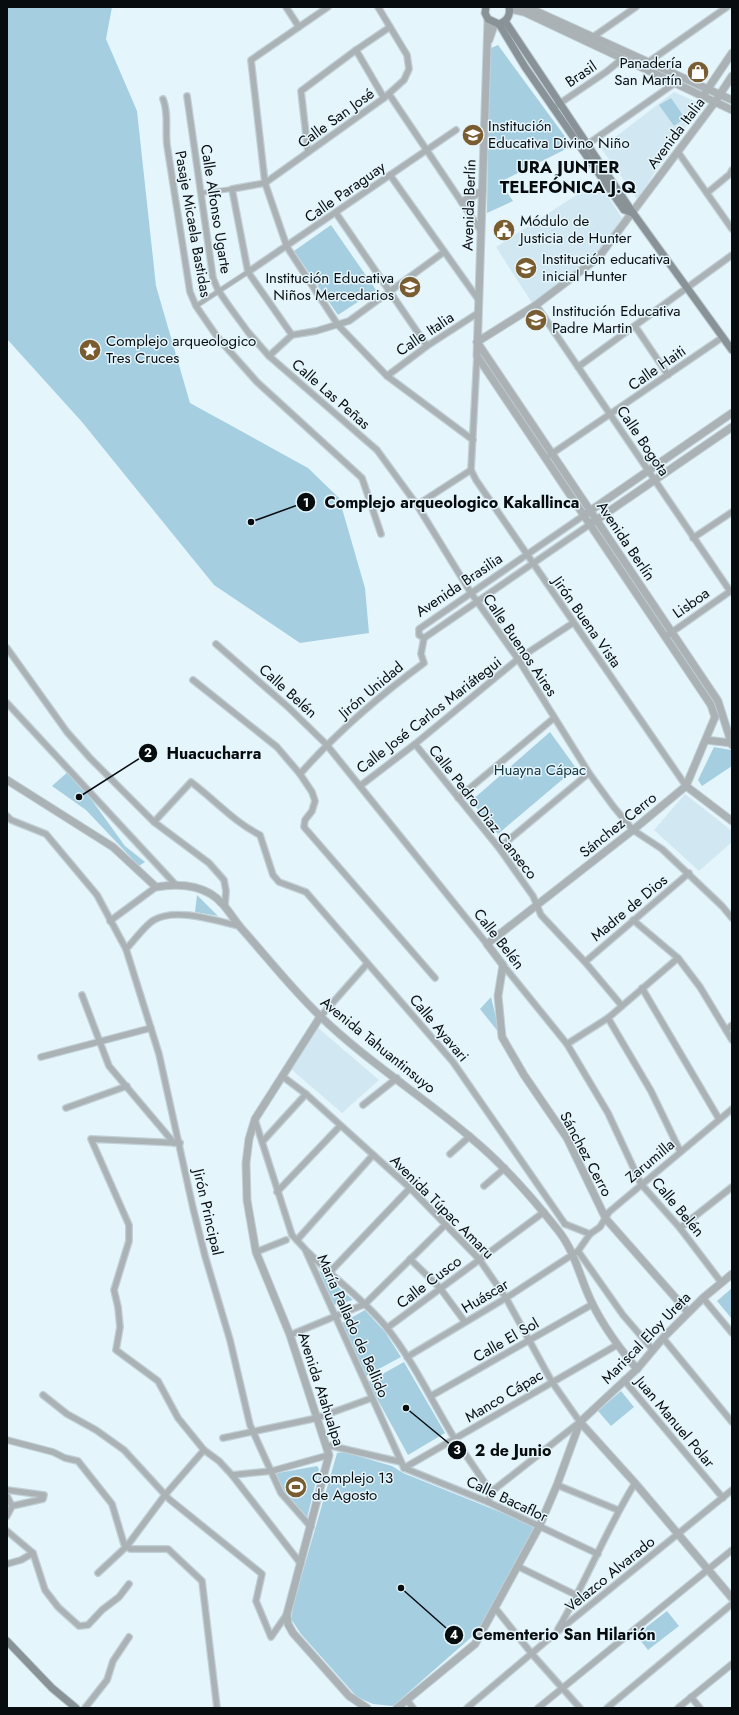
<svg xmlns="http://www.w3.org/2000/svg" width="739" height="1715" font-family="Jost,sans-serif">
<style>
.built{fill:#d1e8f2}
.green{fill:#a5cfe1}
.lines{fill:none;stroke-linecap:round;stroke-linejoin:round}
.pedestrian-casing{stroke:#c1d0d6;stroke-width:6}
.minor-casing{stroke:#c1d0d6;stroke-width:8}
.tertiary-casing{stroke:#c1d0d6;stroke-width:9}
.secondary-casing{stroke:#c1d0d6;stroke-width:9}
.pedestrian{stroke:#abb2b5;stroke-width:4}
.minor{stroke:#abb2b5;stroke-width:5.5}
.tertiary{stroke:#abb2b5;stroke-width:7}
.secondary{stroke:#899397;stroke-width:7}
.labels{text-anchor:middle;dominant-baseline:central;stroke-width:3;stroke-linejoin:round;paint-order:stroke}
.poi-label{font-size:15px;fill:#070c0f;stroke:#e5f5fc;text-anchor:start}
.street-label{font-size:15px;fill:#070c0f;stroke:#e5f5fc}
.park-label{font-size:15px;fill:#13333f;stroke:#e5f5fc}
.quarter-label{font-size:17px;font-weight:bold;fill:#070c0f;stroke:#e5f5fc}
.leader{fill:none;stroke:#070c0f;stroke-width:1.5}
.callout-dot{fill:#070c0f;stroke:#e5f5fc;stroke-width:1.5}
.mark-label{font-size:12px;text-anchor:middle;font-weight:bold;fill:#fff}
.callout-label{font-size:16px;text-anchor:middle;font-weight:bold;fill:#070c0f;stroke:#e5f5fc;stroke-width:3;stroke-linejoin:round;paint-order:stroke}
</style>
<rect width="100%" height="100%" fill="#e5f5fc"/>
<g class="built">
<path d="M674 92 701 104 637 199 601 148Z"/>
<path d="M598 181 622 218 598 254 556 288 532 303 496 247Z"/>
<path d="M685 794 732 831V842L699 871 654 830Z"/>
<path d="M317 1027 379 1080 342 1113 291 1069Z"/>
</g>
<g class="green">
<path d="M7 7H112L106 39 137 111 156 286 190 403 308 468 339 498 365 588 369 633 300 643 214 585 82 422 7 339Z"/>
<path d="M498 45 572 146 500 182 513 201 487 213 489 49Z"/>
<path d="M671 98 685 118 674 126 659 105Z"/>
<path d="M331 225 376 290 338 315 294 251Z"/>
<path d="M550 732 576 768 498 834 471 801Z"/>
<path d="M714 747 731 750 732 766 702 786 698 780Z"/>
<path d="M70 770 125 846 145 862 139 866 86 810 52 786Z"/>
<path d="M197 895 218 916 195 912Z"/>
<path d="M491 997 500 1034 480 1009Z"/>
<path d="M319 1270 353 1300 334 1305Z"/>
<path d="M732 1288V1319L717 1301Z"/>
<path d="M365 1310 385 1332 401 1357 366 1376 342 1323Z"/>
<path d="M404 1362 445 1433 408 1455 368 1382Z"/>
<path d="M621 1391 634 1407 611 1426 598 1411Z"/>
<path d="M344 1452 392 1466 403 1473 535 1526 483 1627 393 1706 373 1704 357 1697 301 1634 291 1619 294 1602 337 1453Z"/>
<path d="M317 1466 319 1469 307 1518 302 1519 281 1497 274 1477 278 1473Z"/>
<path d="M667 1611 679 1626 648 1650 636 1635Z"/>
</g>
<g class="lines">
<g class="pedestrian-casing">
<g id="pedestrian">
<path d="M201 193 232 189"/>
<path d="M196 306 248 272"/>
</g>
</g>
<g class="minor-casing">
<g id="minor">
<path d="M286 7 299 27"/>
<path d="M328 7 251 60 265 183 287 247 338 325 387 376 473 440"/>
<path d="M590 39 636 7"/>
<path d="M356 50 384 98"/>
<path d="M647 63 727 7"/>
<path d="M389 94 481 231"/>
<path d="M187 96 213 278 218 290 229 306 248 332 269 356 377 450 417 505 471 593 518 659 589 773 613 806 633 830 662 849 722 906 732 918"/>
<path d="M163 99C169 113 165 130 167 145L190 292 196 306 218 338 257 382 362 478 381 534"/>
<path d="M553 108 606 72 622 59"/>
<path d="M585 146 675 83"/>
<path d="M308 152 301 91 356 50 390 27"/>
<path d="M678 152 732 229"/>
<path d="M390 175 478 299"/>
<path d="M707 193 730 174 732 170"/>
<path d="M336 213 427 346"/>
<path d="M248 272 456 130"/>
<path d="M536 305 730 591"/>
<path d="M635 326 668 375"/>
<path d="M292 335 248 272 232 189 265 183 384 98 404 80 409 69 407 55 378 7"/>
<path d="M269 356 292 335 316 331 349 321 444 252"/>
<path d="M477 356 471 470 476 480 686 786"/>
<path d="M578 367 732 255"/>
<path d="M387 376 427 346 478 313"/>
<path d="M550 455 723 337"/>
<path d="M420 503 471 470"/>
<path d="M583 516 419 629V635L424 638 589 525"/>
<path d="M693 538 732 512"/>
<path d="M665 637 732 590"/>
<path d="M216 644 288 707 326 744 487 944"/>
<path d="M7 648 67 732 90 758 154 822 209 863 224 880 226 891 225 905"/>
<path d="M193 680 277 747 300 774 312 792 315 801 312 811 305 820 304 827 435 978"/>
<path d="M7 703 175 884"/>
<path d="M415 744 499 848 533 896 541 915 585 962 622 1006"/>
<path d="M300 774C337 732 379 696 424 663L421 654 424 638"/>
<path d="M360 786 415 744 518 659 573 623"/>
<path d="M458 798 554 718"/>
<path d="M7 816 11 820 46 834 97 895 126 949 159 1054 193 1208 205 1256 230 1340 250 1425 281 1493 311 1527"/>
<path d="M154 822 191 782C215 800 234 822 260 835L273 875 279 882 306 892 453 1062 565 1224"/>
<path d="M499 848 589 773"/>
<path d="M633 920 678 958 700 987 732 1040"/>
<path d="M110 921 156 887"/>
<path d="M126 949C134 941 145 925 154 920 176 907 217 921 239 926"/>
<path d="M585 962 689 873"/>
<path d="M503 965 567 1044 608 1113 641 1184 680 1228 721 1282"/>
<path d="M642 988 719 1119"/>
<path d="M82 995 109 1066 174 1143"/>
<path d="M320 1017 367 964"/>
<path d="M608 1018 651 1091 680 1151"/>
<path d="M726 1030 732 1025"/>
<path d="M567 1044 608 1018 678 958"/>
<path d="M41 1057 151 1028"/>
<path d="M282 1076 306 1094 410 1188 479 1259 506 1298 552 1382 580 1422 491 1492 488 1502"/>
<path d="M363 1105 397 1078"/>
<path d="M66 1108 127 1086"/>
<path d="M255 1120 292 1235 305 1249 404 1468"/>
<path d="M263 1141 306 1094"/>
<path d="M180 1143 91 1139 129 1225V1241L114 1290 118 1307 120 1327 116 1350 158 1381 178 1418 204 1450 219 1461 232 1475 272 1471 329 1455"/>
<path d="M450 1154 470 1136"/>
<path d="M484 1186 505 1168"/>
<path d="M277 1192 340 1126"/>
<path d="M565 1224 590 1234"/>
<path d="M680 1228 732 1187"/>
<path d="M297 1240 373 1155"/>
<path d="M578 1251 623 1315 653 1350"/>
<path d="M256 1252 286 1240"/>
<path d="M308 1252C333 1278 364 1299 387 1328 414 1362 432 1402 455 1439 467 1457 479 1474 491 1492"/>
<path d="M410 1259 440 1288 465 1322"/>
<path d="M329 1273 410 1188"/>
<path d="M703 1298 732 1333"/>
<path d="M387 1328 544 1212"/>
<path d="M290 1335 365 1304 445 1225"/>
<path d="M663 1338 732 1422"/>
<path d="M407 1357 506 1298 578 1251 590 1234 600 1227 609 1212 732 1109"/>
<path d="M624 1380 723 1498"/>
<path d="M43 1395 67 1414 96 1430 124 1450 169 1499 262 1574 256 1601 271 1637 287 1614"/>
<path d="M431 1396 593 1304"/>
<path d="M223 1438 317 1418 372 1398"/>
<path d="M7 1440 53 1452 65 1458 78 1461 112 1504 124 1544 130 1549H168L202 1581 217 1708"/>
<path d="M327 1445 401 1462"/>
<path d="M404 1468 617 1345"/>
<path d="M404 1468 488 1502 598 1554"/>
<path d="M232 1475 301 1564"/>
<path d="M557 1485 618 1510"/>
<path d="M7 1490 44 1495 43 1499 12 1506 7 1516"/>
<path d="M7 1496 12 1506"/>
<path d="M7 1531 33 1553 45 1590 58 1607 79 1626 88 1625 102 1610 119 1597 129 1584"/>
<path d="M7 1564 21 1560 33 1553"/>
<path d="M517 1566 578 1596"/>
<path d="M98 1573 127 1546 165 1495 204 1450"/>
<path d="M496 1609 532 1654 580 1708"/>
<path d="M558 1629C586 1582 606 1530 635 1483"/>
<path d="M691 1697 700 1708"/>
<path d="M407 1700 413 1708"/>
<path d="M85 1708 107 1680 113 1661 129 1637"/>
<path d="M467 1708 557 1632 732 1490"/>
<path d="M538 1708 732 1550"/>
<path d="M607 1708 732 1604"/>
<path d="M678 1708 732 1664"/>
</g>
</g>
<g class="tertiary-casing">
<g id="tertiary">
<path d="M527 7 732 100"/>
<path d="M510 9 524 12 732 110"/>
<path d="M488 19 477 356 711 705 715 717"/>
<path d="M489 40 495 23"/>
<path d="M705 93 732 53"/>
<path d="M462 202 482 191"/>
<path d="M477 342 718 701 732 745"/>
<path d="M477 342 536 305 598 258 715 102 732 76"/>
<path d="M587 513 732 413"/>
<path d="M592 523 732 427"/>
<path d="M706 740 731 743"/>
<path d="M7 780 113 847 156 887C174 884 194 884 211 894 225 903 231 916 241 928 267 957 291 988 319 1015 365 1060 421 1095 470 1137 503 1164 531 1196 557 1229 576 1252 580 1280 593 1305 605 1329 620 1349 637 1369"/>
<path d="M686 786 732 821"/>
<path d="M320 1017 255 1119 249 1139 246 1163 247 1200 256 1252 290 1335 329 1455 287 1614 288 1624 293 1633 349 1696 367 1708"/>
<path d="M688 1312 606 1219 567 1138 524 1075 502 1037 498 996 503 965 487 944 633 830 686 786 715 717"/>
<path d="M580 1422 635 1483 732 1598"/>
<path d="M397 1708 475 1644 539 1527 557 1485 580 1422 637 1369 663 1338 703 1298 732 1274"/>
</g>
</g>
<g class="secondary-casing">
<g id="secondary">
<path d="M486 7 485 13 488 19 499 24C507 21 511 15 509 7"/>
<path d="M505 21 633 213 732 350"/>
<path d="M499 24 525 67 624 210 633 213"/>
<path d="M7 1641 52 1688 76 1708"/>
</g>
</g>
<use href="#pedestrian" class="pedestrian"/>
<use href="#minor" class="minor"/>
<use href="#tertiary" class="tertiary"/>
<use href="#secondary" class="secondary"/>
</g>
<defs>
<g id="shop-disc" transform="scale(1.15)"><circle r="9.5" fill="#795c2f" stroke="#e5f5fc"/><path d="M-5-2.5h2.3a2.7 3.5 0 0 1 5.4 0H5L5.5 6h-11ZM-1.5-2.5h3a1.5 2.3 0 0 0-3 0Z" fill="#fff"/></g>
<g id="school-disc" transform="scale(1.15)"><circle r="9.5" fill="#795c2f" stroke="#e5f5fc"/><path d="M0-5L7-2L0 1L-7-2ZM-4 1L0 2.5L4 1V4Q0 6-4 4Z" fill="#fff"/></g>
<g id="civic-disc" transform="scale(1.15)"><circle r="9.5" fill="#795c2f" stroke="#e5f5fc"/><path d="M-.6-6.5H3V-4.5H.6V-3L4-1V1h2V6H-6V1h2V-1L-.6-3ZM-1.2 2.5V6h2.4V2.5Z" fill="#fff"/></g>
<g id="sight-disc" transform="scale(1.15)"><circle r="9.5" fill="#795c2f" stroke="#e5f5fc"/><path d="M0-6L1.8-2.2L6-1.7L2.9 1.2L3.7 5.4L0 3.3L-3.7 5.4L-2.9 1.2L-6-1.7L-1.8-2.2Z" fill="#fff"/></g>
<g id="stadium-disc" transform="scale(1.15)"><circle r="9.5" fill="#795c2f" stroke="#e5f5fc"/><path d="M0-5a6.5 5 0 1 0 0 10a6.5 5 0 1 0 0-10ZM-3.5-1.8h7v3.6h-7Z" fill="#fff"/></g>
</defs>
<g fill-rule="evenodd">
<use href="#shop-disc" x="698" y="72"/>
<use href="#school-disc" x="473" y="135"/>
<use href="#civic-disc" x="504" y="230"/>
<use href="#school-disc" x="526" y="268"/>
<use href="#school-disc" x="410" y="287"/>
<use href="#school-disc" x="536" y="320"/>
<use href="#sight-disc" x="90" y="350"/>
<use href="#stadium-disc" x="296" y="1487"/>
</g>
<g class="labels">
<g class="poi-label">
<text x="682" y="63" text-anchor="end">Panadería<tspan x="682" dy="17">San Martín</tspan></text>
<text x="488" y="126">Institución<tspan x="488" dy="17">Educativa Divino Niño</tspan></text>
<text x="520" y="221">Módulo de<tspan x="520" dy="17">Justicia de Hunter</tspan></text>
<text x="542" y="259">Institución educativa<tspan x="542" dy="17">inicial Hunter</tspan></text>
<text x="394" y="278" text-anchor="end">Institución Educativa<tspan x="394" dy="17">Niños Mercedarios</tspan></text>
<text x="552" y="311">Institución Educativa<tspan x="552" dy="17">Padre Martin</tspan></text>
<text x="106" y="341">Complejo arqueologico<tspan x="106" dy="17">Tres Cruces</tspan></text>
<text x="312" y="1478">Complejo 13<tspan x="312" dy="17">de Agosto</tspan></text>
</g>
<g class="street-label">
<text transform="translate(581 74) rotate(-34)">Brasil</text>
<text transform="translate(336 118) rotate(-36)">Calle San José</text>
<text transform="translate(676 133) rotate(-53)">Avenida Italia</text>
<text transform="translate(345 192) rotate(-35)">Calle Paraguay</text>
<text transform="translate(469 205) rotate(-88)">Avenida Berlín</text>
<text transform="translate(216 209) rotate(81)">Calle Alfonso Ugarte</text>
<text transform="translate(193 224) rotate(80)">Pasaje Micaela Bastidas</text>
<text transform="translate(425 334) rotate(-34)">Calle Italia</text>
<text transform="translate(657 368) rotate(-35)">Calle Haiti</text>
<text transform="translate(331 394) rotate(41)">Calle Las Peñas</text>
<text transform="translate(643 441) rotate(56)">Calle Bogota</text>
<text transform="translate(626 541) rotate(56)">Avenida Berlín</text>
<text transform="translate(459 585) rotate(-34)">Avenida Brasilia</text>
<text transform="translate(691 603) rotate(-35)">Lisboa</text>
<text transform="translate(587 622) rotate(55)">Jirón Buena Vista</text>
<text transform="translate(520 645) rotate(56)">Calle Buenos Aires</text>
<text transform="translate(371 690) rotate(-40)">Jirón Unidad</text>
<text transform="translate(288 691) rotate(42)">Calle Belén</text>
<text transform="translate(429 715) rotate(-38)">Calle José Carlos Mariátegui</text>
<text transform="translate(483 812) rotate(52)">Calle Pedro Diaz Canseco</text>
<text transform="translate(618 825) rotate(-39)">Sánchez Cerro</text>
<text transform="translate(629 908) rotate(-40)">Madre de Dios</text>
<text transform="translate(499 939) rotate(52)">Calle Belén</text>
<text transform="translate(439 1028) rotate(50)">Calle Ayavari</text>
<text transform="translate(378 1045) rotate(39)">Avenida Tahuantinsuyo</text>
<text transform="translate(586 1154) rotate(62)">Sánchez Cerro</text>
<text transform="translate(650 1161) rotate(-40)">Zarumilla</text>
<text transform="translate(442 1207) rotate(45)">Avenida Túpac Amaru</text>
<text transform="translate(678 1207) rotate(50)">Calle Belén</text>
<text transform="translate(208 1212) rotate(77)">Jirón Principal</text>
<text transform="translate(429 1282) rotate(-37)">Calle Cusco</text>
<text transform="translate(485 1296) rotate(-31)">Huáscar</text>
<text transform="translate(353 1326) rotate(66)">María Pallado de Bellido</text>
<text transform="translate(646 1338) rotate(-46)">Mariscal Eloy Ureta</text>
<text transform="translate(506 1340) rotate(-30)">Calle El Sol</text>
<text transform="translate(321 1389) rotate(72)">Avenida Atahualpa</text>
<text transform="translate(504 1396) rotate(-31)">Manco Cápac</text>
<text transform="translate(675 1422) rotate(50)">Juan Manuel Polar</text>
<text transform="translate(507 1499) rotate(25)">Calle Bacaflor</text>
<text transform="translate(610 1574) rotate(-39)">Velazco Alvarado</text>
</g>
<g class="park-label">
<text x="540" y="770">Huayna Cápac</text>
</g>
<g class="quarter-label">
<text x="568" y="167">URA JUNTER<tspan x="568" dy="20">TELEFÓNICA J.Q</tspan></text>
</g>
</g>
<path class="leader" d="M251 522L306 502M79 797L148 753M406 1408L457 1450M401 1588L454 1635"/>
<g class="callout-dot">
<circle cx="251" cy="522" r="4"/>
<circle cx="79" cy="797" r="4"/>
<circle cx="406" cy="1408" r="4"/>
<circle cx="401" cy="1588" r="4"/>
<circle cx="306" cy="502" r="10"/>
<circle cx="148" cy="753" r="10"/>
<circle cx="457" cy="1450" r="10"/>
<circle cx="454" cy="1635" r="10"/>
</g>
<g class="mark-label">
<text x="306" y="507">1</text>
<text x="148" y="757">2</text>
<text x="457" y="1454">3</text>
<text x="454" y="1639">4</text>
</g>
<g class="callout-label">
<text x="452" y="508">Complejo arqueologico Kakallinca</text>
<text x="214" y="759">Huacucharra</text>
<text x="513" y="1456">2 de Junio</text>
<text x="564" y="1640">Cementerio San Hilarión</text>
</g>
<rect width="739" height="1715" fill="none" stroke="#070c0f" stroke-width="16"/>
</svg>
